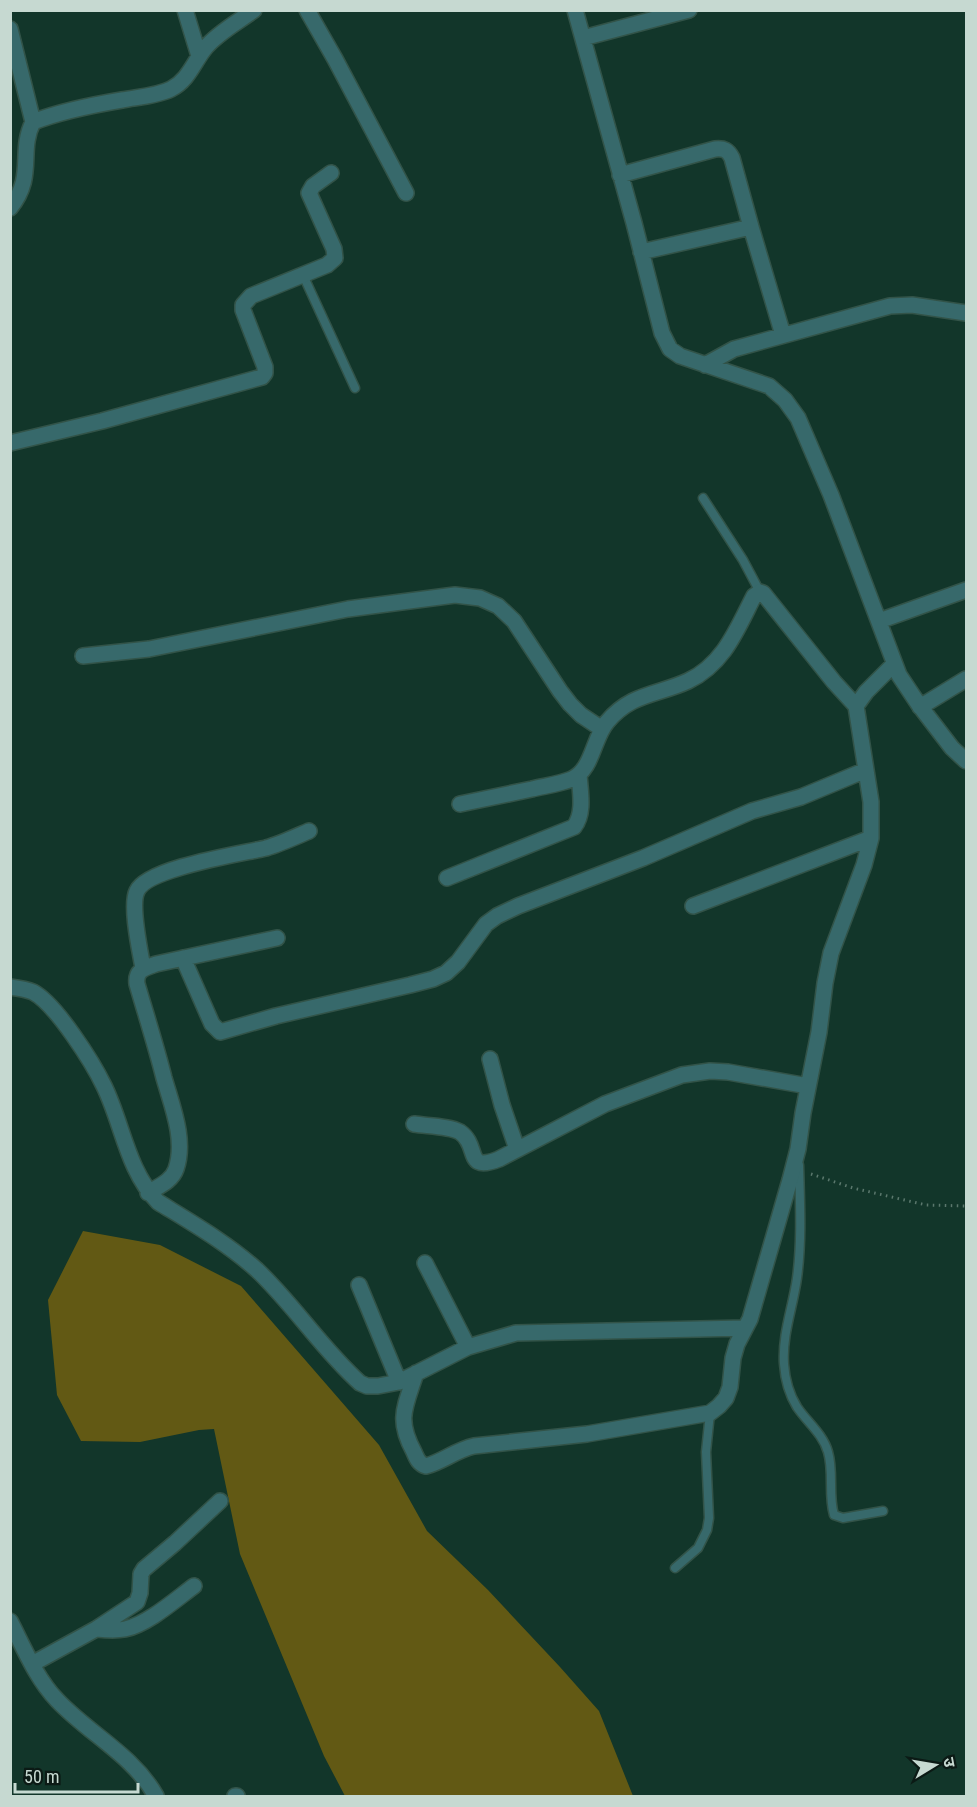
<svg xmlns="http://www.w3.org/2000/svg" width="977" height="1807" font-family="'Roboto Condensed','Noto Sans Devanagari',sans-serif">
	<rect width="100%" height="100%" fill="#12362a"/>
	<!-- green -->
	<path fill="#625914" d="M83 1231 160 1245 241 1286 379 1445 427 1531 488 1590 560 1667 599 1711 633 1796H345L324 1756 240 1554 214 1429 199 1430 140 1442 81 1441 57 1395 48 1300Z"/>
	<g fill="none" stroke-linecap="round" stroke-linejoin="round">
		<defs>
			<path id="service" d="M303 275 355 388
				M703 498 743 560 760 592
				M799 1165C800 1202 802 1241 797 1278 793 1307 782 1334 784 1364 785 1379 789 1394 797 1407 807 1422 823 1434 828 1452 834 1472 828 1495 834 1515L843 1518 883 1511
				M675 1568 698 1548 707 1530 709 1518 706 1452 710 1413"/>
			<path id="minor" d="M185 10 199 56
				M307 10 335 59 406 193
				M575 10 634 223 662 333 670 349 680 356 769 386 785 400 798 418 831 495 899 675 919 705 952 748 966 761
				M10 29 33 122
				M583 38 689 10
				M620 175 715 149C724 148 728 150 732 158L751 227 783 335
				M10 208C36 176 18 152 33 122 61 111 92 105 122 100 138 97 157 96 171 89 189 80 194 61 206 47 219 32 238 22 254 10
				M641 252 751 227
				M705 365 734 349 890 306 912 305 966 313
				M10 443 102 421 262 377 265 373V367L243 310V305L251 296 327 265 335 258 334 249 309 193 313 186 331 173
				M879 621 966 590
				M83 656 149 649 348 609 455 595 480 598 498 606 514 621 560 691 570 704 581 715 602 729
				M920 707 966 679
				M460 804C484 799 508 794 532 789 544 786 560 784 572 779 593 769 593 738 607 722 631 693 658 695 688 681 724 664 737 629 754 596L760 592 763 593 834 682 856 706
				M447 878 574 827C585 813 580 791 579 774
				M693 906 871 838
				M183 958 212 1024 220 1032 276 1016 410 985 433 979 446 973 458 962 486 924 497 916 518 906 643 858 752 811 801 797 866 770
				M143 968C140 951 130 905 137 891 147 868 240 854 266 848 280 844 295 837 309 831
				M10 987C18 988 26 989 33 992 56 1004 93 1063 104 1086 123 1125 127 1170 158 1202 192 1223 227 1243 257 1270 294 1305 322 1349 360 1383L367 1386H378L399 1382 468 1347 516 1333 745 1328
				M490 1059 502 1105 517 1149
				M414 1124C426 1126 450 1126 460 1132 480 1146 464 1173 499 1159L605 1104 682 1075 710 1071 728 1072 808 1086
				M148 1193C159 1186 172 1181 176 1169 186 1140 172 1106 164 1078 156 1046 146 1015 137 984 135 970 145 968 156 964L277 938
				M425 1263 468 1347
				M359 1285 399 1382
				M416 1373C405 1407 396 1419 414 1452 417 1459 419 1464 426 1466 442 1462 456 1450 474 1446L587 1434 710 1413 719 1406 726 1398 730 1387 733 1358 737 1344 750 1319 790 1180 798 1149 803 1113 819 1032 825 983 831 953 864 865 871 838V802L856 706 866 692 894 664
				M10 1621C24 1648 36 1678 57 1700 89 1734 133 1755 156 1796
				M96 1629C106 1630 115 1631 125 1629 148 1624 175 1600 194 1586
				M32 1664 96 1629 137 1602 140 1593 141 1574 144 1569 175 1543 220 1501
				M235 1796H237"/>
		</defs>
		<!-- service casing -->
		<use href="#service" stroke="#325348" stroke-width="11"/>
		<!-- minor casing -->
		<use href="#minor" stroke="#325348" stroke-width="18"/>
		<!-- path -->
		<path stroke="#5b786d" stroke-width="3" stroke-dasharray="1.5 4.5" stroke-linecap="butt" d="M811 1174 853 1188 926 1205 966 1206"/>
		<!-- service -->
		<use href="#service" stroke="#37696b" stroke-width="8"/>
		<!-- minor -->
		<use href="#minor" stroke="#37696b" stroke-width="15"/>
	</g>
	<!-- border -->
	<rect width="977" height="1807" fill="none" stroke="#c6d9d1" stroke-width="24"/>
	<!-- north arrow -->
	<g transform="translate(935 1765) rotate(79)" stroke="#0b1a15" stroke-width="4.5" paint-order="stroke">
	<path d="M0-4.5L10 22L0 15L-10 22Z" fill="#c6d9d1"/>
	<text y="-9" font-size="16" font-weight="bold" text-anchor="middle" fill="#c6d9d1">उ</text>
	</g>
	<!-- scale -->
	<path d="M15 1783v9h123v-9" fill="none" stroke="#c6d9d1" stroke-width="3"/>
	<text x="24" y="1783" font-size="18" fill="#c6d9d1" stroke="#0b1a15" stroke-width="4.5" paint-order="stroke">50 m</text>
</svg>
